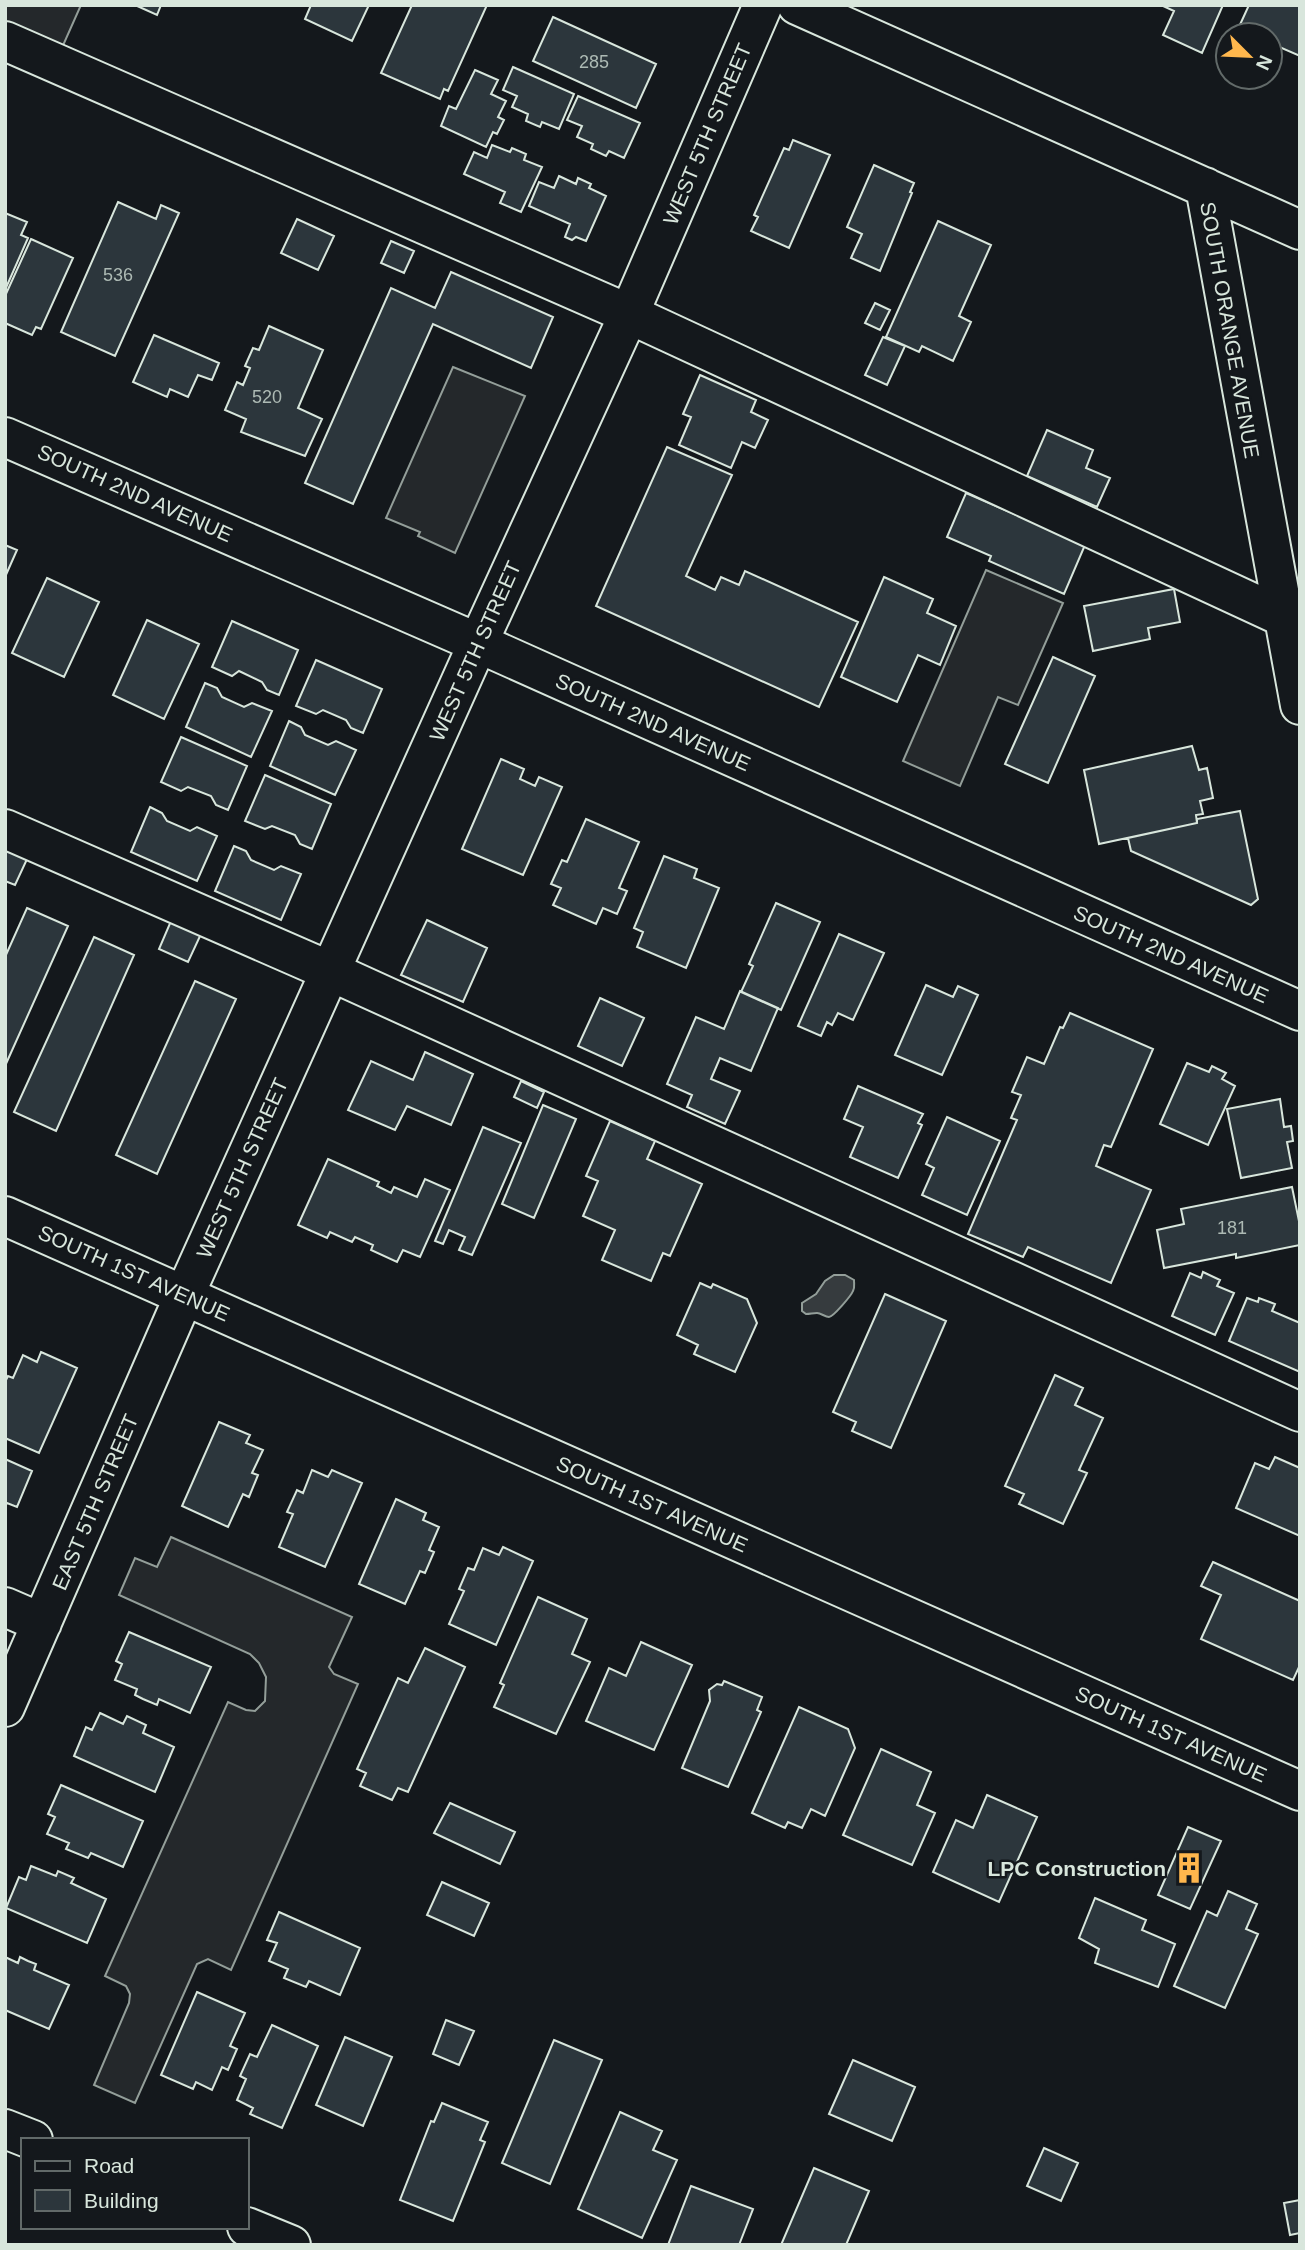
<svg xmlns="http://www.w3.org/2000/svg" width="1305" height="2250" font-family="Arial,sans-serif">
	<rect width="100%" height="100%" fill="#14181c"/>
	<!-- parking -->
	<path fill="#24282b" stroke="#939e99" stroke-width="2" d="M5 5H81L61 50 5 26Z
		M453 367 525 396 455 553 418 536 420 532 386 518Z
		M986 570 1063 603 1018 705 998 697 960 786 903 761Z
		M171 1537 352 1617 329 1667 334 1674 358 1684 231 1970 208 1959 197 1964 135 2103 94 2085 129 2003 130 1994 126 1986 105 1976 228 1702 246 1710 255 1711 265 1701 266 1677 259 1663 250 1654 119 1595 135 1558 157 1567Z"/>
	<!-- water -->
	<path fill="#363b3e" stroke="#939e99" stroke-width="2" d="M834 1275H845L854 1280C854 1285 855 1287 853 1291 851 1296 833 1317 829 1317 825 1317 821 1313 817 1313 813 1313 810 1314 806 1314L802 1311V1303L816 1294 825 1281Z"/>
	<!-- building -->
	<path fill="#2c363c" stroke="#d8e6dc" stroke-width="2" d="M135 5H161L157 15Z
		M311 5H369L352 41 305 19Z
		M412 5H487L448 91 444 89 440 99 381 73Z
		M1161 5H1223L1202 53 1163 35 1174 11Z
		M1249 5H1300V56L1270 43V35H1253L1238 29Z
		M553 17 656 64 636 108 533 61Z
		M513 67 574 94 559 129 542 122 540 127 526 121 528 114 512 107 517 96 503 90Z
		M475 70 498 80 491 94 506 101 498 117 504 120 497 134 493 132 486 147 441 126 449 106 456 109Z
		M578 96 640 123 624 158 609 151 606 156 591 149 593 144 577 137 582 126 567 120Z
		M793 140 830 155 789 248 751 231 758 217 754 215 784 148 789 150Z
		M492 145 510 152 512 148 526 154 524 160 542 167 521 212 500 203 505 192 464 174 474 152 487 158Z
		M874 165 914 183 910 192 912 193 880 271 851 258 862 234 847 227Z
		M559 176 576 184 578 178 591 184 589 188 606 196 586 241 576 237 572 240 565 237 570 224 529 206 539 182 554 188Z
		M118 202 156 219 161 205 179 213 115 356 61 332Z
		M5 213 27 222 21 235 28 238 5 290Z
		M297 219 334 236 318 270 281 253Z
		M938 221 991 245 959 316 971 322 953 361 922 346 919 352 886 337Z
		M31 239 73 258 41 329 36 327 32 335 5 323V296Z
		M391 241 414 251 404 273 381 263Z
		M451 272 553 317 531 368 433 324 353 504 305 483 391 288 435 308Z
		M875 303 890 310 880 330 865 323Z
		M269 326 323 350 298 408 322 419 305 456 241 432 246 419 225 410 237 382 243 385 250 368 245 366 253 348 259 350Z
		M154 335 219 363 212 380 198 375 188 397 170 389 167 397 133 382Z
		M883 337 905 346 887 385 865 375Z
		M700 375 756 400 751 412 768 420 755 448 742 442 731 468 679 445 691 417 683 414Z
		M1047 430 1093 450 1086 468 1110 478 1097 507 1027 476Z
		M667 447 732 475 686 576 715 590 721 577 739 585 745 571 858 622 819 707 596 606Z
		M966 493 1085 545 1064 594 989 561 991 556 947 537Z
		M5 545 17 550 5 577Z
		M884 577 933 599 927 613 956 626 940 665 918 655 897 702 841 677Z
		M47 578 99 602 64 677 12 653Z
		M1174 589 1180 622 1148 628 1150 639 1093 651 1084 606Z
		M147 620 199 644 164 719 113 695Z
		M232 621 298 650 279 695 267 690 262 682 239 671 232 676 212 667Z
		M1053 657 1095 676 1048 783 1005 764Z
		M316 660 382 689 363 733 351 728 346 720 323 710 316 714 296 706Z
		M205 683 217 688 222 697 244 707 252 703 272 711 251 757 186 727Z
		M289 721 301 727 305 735 328 745 336 741 356 750 335 795 270 766Z
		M181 737 247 766 228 810 216 805 211 796 188 787 181 791 161 782Z
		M1192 746 1199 770 1207 768 1213 798 1200 801 1203 814 1196 815 1197 823 1099 844 1084 770Z
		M501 759 524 769 520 779 535 786 539 777 562 787 523 875 462 849Z
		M265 775 331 804 312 849 300 844 295 835 272 826 265 829 245 821Z
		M150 807 162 813 167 821 190 831 197 827 217 836 197 881 131 852Z
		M1240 811 1258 899 1251 905 1131 851 1128 838 1197 823V819Z
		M586 819 639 842 619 888 627 891 617 914 603 908 596 924 553 905 561 888 551 884 562 860 567 862Z
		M234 846 246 851 251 860 274 870 281 866 301 874 281 920 215 891Z
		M5 847 28 857 15 885 5 881Z
		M664 856 697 869 694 878 719 888 686 968 637 947 643 932 634 928Z
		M776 903 820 922 781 1010 741 992 753 966 749 964Z
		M27 908 68 926 5 1066V957Z
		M427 920 487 948 463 1002 401 975Z
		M171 921 201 934 188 962 159 949Z
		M839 934 884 953 853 1020 838 1013 832 1025 827 1022 821 1036 798 1026Z
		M94 937 134 955 56 1131 14 1112Z
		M195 981 236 999 157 1174 116 1155Z
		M926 985 953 997 958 986 978 995 942 1075 895 1055Z
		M740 991 778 1008 751 1071 720 1058 711 1079 740 1091 725 1124 687 1107 692 1095 667 1084 696 1017 724 1029Z
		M600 998 644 1018 622 1066 578 1046Z
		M1070 1013 1153 1049 1111 1147 1104 1145 1096 1166 1151 1190 1111 1283 1028 1247 1023 1257 968 1234 1017 1120 1011 1118 1021 1095 1012 1092 1027 1057 1044 1064 1060 1027 1063 1028Z
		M425 1052 473 1074 451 1125 407 1106 395 1130 348 1110 371 1061 413 1080Z
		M1187 1063 1209 1072 1212 1066 1226 1073 1222 1079 1235 1086 1208 1145 1160 1124Z
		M521 1081 544 1092 537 1108 514 1097Z
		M858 1086 923 1114 918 1123 922 1125 898 1178 850 1157 863 1127 844 1119Z
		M1280 1099 1284 1127 1291 1126 1293 1141 1287 1142 1292 1168 1241 1178 1227 1109Z
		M543 1105 576 1119 534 1218 502 1204Z
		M947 1117 1000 1141 967 1215 922 1195 934 1168 926 1164Z
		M610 1121 655 1141 647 1159 702 1184 670 1256 663 1253 651 1281 602 1260 615 1230 583 1216 598 1181 586 1176Z
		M483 1127 521 1143 472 1255 459 1250 465 1237 449 1230 443 1244 435 1241Z
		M328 1159 379 1182 377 1186 391 1193 394 1187 417 1197 425 1179 450 1190 420 1257 403 1250 397 1262 371 1250 373 1245 355 1237 352 1242 330 1232 327 1238 298 1225Z
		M1292 1187 1300 1226V1245L1236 1258V1254L1164 1268 1157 1230 1184 1224 1181 1209Z
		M1203 1272 1220 1280 1217 1286 1234 1293 1215 1335 1172 1316 1190 1273 1201 1278Z
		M700 1283 711 1288 713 1284 747 1299 757 1323 735 1372 694 1354 698 1345 677 1335Z
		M885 1294 946 1321 891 1448 852 1431 856 1422 833 1412Z
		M1247 1298 1258 1302 1259 1298 1275 1304 1272 1311 1300 1323V1372L1229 1341Z
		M41 1352 77 1368 39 1453 5 1438V1382L8 1376 13 1378 23 1355 37 1362Z
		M1055 1375 1083 1388 1075 1405 1103 1418 1079 1470 1087 1473 1063 1524 1019 1504 1024 1494 1005 1486Z
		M219 1422 250 1435 246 1443 263 1450 252 1473 258 1475 249 1497 243 1494 228 1527 182 1506Z
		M1275 1457 1300 1468V1536L1236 1508 1255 1463 1269 1469Z
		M5 1459 32 1471 17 1507 7 1503 5 1506Z
		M312 1470 328 1477 332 1470 362 1483 325 1567 279 1547 293 1514 287 1512 297 1490 303 1493Z
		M396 1499 426 1513 423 1520 439 1527 429 1550 434 1552 425 1573 420 1571 405 1604 359 1584Z
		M503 1547 533 1561 496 1645 449 1624 464 1591 459 1589 468 1568 474 1570 483 1548 499 1555Z
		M1213 1562 1300 1601V1665L1293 1680 1201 1639 1221 1595 1201 1586Z
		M538 1597 587 1619 572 1654 590 1662 556 1734 494 1707 504 1685 500 1683Z
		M129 1632 211 1667 190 1713 159 1699 157 1705 143 1699 135 1695 137 1689 115 1680 122 1664 116 1661Z
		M641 1642 692 1665 654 1750 586 1721 609 1668 626 1676Z
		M425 1648 465 1667 408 1792 398 1788 392 1800 360 1786 366 1773 357 1769 398 1678 408 1683Z
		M724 1681 762 1697 757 1710 761 1712 728 1787 682 1768 710 1701 709 1690 717 1684 722 1685Z
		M799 1707 848 1729 855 1748 825 1816 811 1809 802 1828 788 1822 785 1828 752 1813Z
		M100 1713 123 1724 127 1716 146 1725 143 1733 174 1747 155 1792 74 1756 86 1727 92 1730Z
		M881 1749 931 1772 917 1805 935 1813 912 1865 843 1835Z
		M61 1785 143 1821 123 1867 91 1853 88 1858 66 1849 69 1843 47 1834 55 1817 48 1814Z
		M987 1795 1037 1817 999 1902 933 1872 956 1820 973 1828Z
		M450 1803 515 1832 500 1864 434 1833Z
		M1188 1827 1221 1841 1190 1909 1158 1895Z
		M31 1866 56 1876 58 1871 74 1878 71 1883 106 1899 87 1943 6 1908 19 1877 26 1880Z
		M442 1882 489 1903 474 1936 427 1915Z
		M1228 1891 1257 1904 1246 1929 1258 1934 1225 2008 1174 1986 1207 1911 1217 1916Z
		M1095 1898 1146 1920 1142 1930 1175 1944 1158 1987 1095 1963 1099 1949 1079 1938Z
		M279 1912 360 1948 340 1995 309 1981 306 1987 284 1978 288 1969 269 1961 277 1943 267 1940Z
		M5 1957 18 1963 20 1957 28 1961 36 1964 34 1970 69 1985 49 2029 5 2010Z
		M197 1992 245 2013 230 2046 237 2049 228 2070 222 2067 212 2090 196 2082 193 2089 161 2075Z
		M446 2020 474 2031 459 2065 433 2054Z
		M272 2025 318 2046 282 2128 250 2114 253 2108 237 2100 246 2079 240 2076 250 2054 257 2057Z
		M345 2037 392 2057 363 2126 316 2105Z
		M554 2040 602 2060 550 2184 502 2163Z
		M853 2060 915 2087 892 2141 829 2114Z
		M442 2103 488 2122 480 2140 485 2142 453 2221 400 2200 431 2121 434 2122Z
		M620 2112 662 2131 653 2150 677 2160 642 2238 578 2209Z
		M1044 2148 1078 2163 1061 2201 1027 2186Z
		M814 2168 869 2191 846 2245H781Z
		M691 2186 753 2209 739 2245H668Z
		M1300 2200V2233L1290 2235 1284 2203Z"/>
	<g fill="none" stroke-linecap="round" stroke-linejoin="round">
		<defs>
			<path id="minor" d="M797 5 1300 230
				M5 41 629 314 1283 617
				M1205 187 1300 705
				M5 437 478 643 1300 1011
				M5 829 332 972 1300 1412
				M5 1216 1300 1791
				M5 1607 42 1623
				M5 1707 184 1296 478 643 629 314 763 5
				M5 2129 33 2140
				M247 2227 291 2245"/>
		</defs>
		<!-- minor casing -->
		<use href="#minor" stroke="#d8e6dc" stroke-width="42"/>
		<!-- minor -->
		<use href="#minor" stroke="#14181c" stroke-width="38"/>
	</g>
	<!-- icons -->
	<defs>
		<symbol id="building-bare" viewBox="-9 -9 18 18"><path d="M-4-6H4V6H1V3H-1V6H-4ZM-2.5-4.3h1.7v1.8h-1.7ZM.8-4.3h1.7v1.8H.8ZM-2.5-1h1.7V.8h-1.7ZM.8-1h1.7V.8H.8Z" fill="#ffb74d" stroke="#14181c" stroke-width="2.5" paint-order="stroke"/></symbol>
	</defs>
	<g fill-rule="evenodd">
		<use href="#building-bare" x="1167" y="1846" width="44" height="44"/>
	</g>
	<g text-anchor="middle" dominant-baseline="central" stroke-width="5" stroke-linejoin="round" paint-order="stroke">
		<!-- number labels -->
		<g font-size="18" fill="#adbab4">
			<text x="594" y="62">285</text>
			<text x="118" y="275">536</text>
			<text x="267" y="397">520</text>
			<text x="1232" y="1228">181</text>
		</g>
		<!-- street labels -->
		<g font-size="21" fill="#d8e6dc" stroke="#14181c">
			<text transform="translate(707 134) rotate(-67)">WEST 5TH STREET</text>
			<text transform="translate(1230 330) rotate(80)">SOUTH ORANGE AVENUE</text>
			<text transform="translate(135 493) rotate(24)">SOUTH 2ND AVENUE</text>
			<text transform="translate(475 651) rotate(-66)">WEST 5TH STREET</text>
			<text transform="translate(653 722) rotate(24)">SOUTH 2ND AVENUE</text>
			<text transform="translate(1171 954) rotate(24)">SOUTH 2ND AVENUE</text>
			<text transform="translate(242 1168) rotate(-66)">WEST 5TH STREET</text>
			<text transform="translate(134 1273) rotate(24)">SOUTH 1ST AVENUE</text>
			<text transform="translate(95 1502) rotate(-67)">EAST 5TH STREET</text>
			<text transform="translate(652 1504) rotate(24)">SOUTH 1ST AVENUE</text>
			<text transform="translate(1171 1734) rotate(24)">SOUTH 1ST AVENUE</text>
		</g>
		<!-- poi labels -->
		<g font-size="21" font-weight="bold" fill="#d8e6dc" stroke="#14181c" text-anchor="end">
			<text x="1166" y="1868">LPC Construction</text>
		</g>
	</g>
	<!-- border -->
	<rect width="1305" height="2250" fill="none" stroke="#d8e6dc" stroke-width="14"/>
	<!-- legend -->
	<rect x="21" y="2138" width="228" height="91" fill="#14181c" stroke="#626a69" stroke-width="2"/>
	<rect x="35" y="2161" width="35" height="10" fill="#14181c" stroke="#626a69" stroke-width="2"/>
	<text x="84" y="2173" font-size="21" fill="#d8e6dc">Road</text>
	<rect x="35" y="2190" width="35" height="21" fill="#2c363c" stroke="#626a69" stroke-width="2"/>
	<text x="84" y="2208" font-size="21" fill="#d8e6dc">Building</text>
	<!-- north arrow -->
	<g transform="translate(1249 56) rotate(114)"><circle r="33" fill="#14181c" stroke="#626a69" stroke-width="2"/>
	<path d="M0-5L12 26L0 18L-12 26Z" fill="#ffb74d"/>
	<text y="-10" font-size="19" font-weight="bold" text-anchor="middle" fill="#d8e6dc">N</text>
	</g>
</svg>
